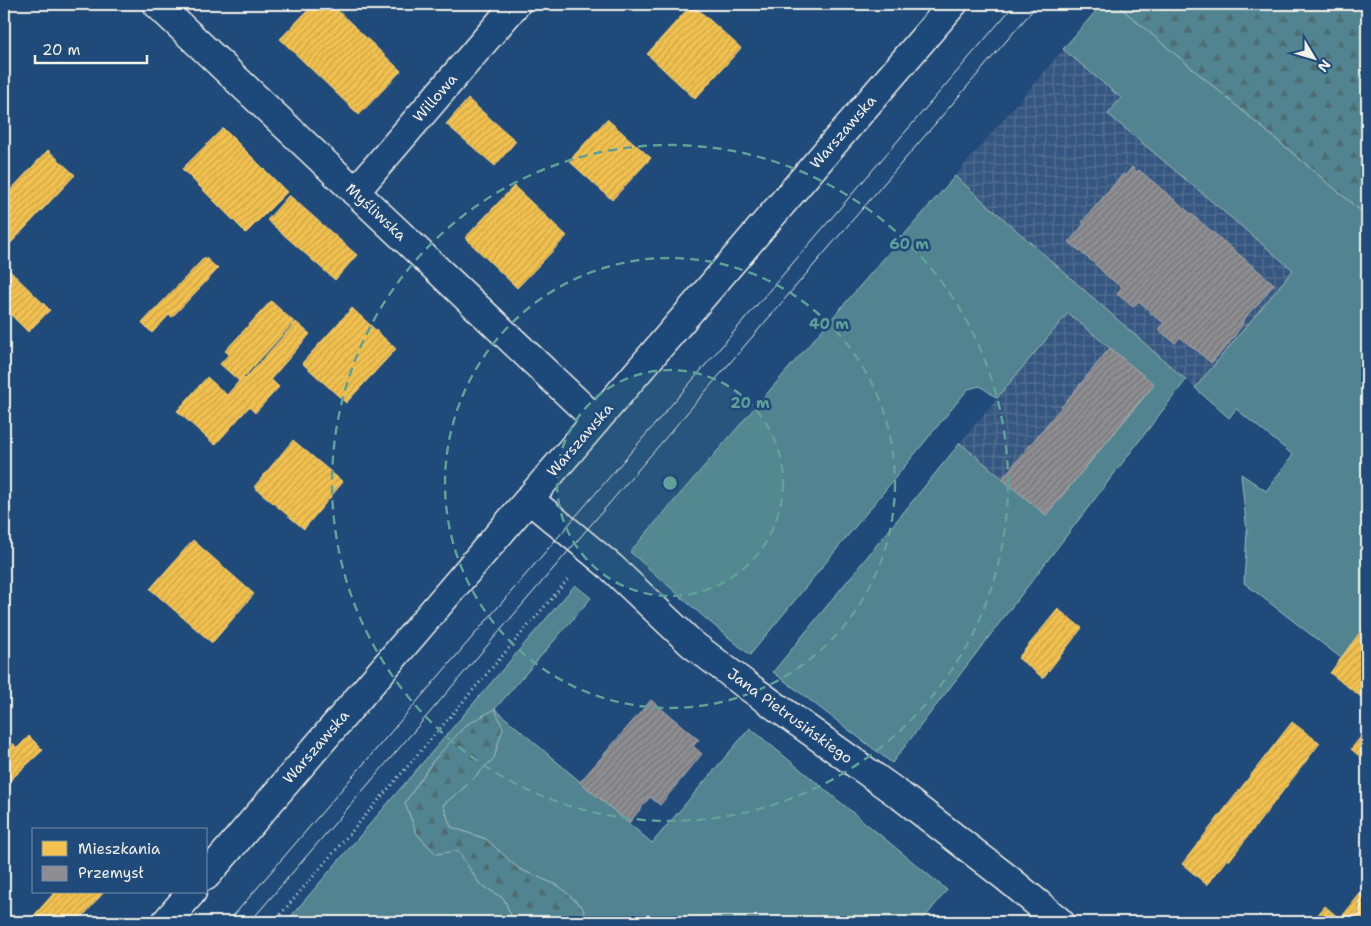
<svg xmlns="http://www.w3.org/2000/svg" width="1371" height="926" font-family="'Shantell Sans',sans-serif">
	<defs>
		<pattern id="industrial-grid" width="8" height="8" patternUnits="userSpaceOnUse" patternTransform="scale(1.25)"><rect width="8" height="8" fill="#365680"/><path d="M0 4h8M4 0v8" fill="none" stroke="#546f92"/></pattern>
		<pattern id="forest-firs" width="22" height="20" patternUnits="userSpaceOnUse" patternTransform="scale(1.25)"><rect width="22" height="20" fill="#518490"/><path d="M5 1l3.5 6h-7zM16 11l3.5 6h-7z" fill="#4e6c72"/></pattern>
		<pattern id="homes-hatch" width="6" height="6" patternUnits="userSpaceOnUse" patternTransform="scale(1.25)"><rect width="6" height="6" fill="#f2c14e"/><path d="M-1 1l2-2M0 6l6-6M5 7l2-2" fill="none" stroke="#c8a34c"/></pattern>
		<pattern id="industry-hatch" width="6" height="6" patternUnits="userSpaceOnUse" patternTransform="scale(1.25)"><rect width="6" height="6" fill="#8d8d92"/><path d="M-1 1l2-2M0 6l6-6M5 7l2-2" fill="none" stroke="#757577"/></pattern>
	</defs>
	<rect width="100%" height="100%" fill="#1f4a7a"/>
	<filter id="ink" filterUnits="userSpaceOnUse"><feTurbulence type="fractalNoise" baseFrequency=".02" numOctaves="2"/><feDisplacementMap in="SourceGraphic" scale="10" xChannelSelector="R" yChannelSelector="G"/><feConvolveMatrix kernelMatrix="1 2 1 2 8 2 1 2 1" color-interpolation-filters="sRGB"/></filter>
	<g filter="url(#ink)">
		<!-- industrial -->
		<path fill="url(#industrial-grid)" d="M1102 4H1116L1367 216 1229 418 1186 380 1069 533 960 443 1085 291 955 176Z"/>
		<!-- green -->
		<path fill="#518490" stroke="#a2babc" d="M1102 4H1116L1367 216V623L1341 658 1244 583 1247 532 1241 474 1266 491 1293 455 1236 409 1229 418 1195 388 1293 270 1108 114 1121 98 1063 49Z
			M955 176 1186 380 892 763 773 672 960 443 1046 515 1154 385 1068 313 997 398 980 386 968 389 750 655 705 618 630 552Z
			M575 585 591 598 495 709 652 843 750 728 947 890 921 922H588L582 907 559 886 519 869 486 839 451 827 443 805 467 785 495 709 466 725 433 761 405 803 417 834 436 854 458 850 479 883 504 899 512 918 519 922H286Z"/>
		<!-- forest -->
		<path fill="url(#forest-firs)" stroke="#a2babc" d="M1116 4H1367V216Z
			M495 709 503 728 494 758 467 785 443 805 451 827 486 839 519 869 559 886 582 907 588 922H519L512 918 504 899 479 883 458 851 436 854 417 834 405 803 433 761 466 725Z"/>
		<!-- homes -->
		<path fill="url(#homes-hatch)" stroke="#f3cf7c" d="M314 4H331L401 71 359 115 280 39Z
			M692 4 741 48 695 99 647 54Z
			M765 4H781L774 12Z
			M468 99 516 141 495 166 446 124Z
			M607 119 651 158 612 200 569 161Z
			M223 128 287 192 246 233 182 169Z
			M48 150 75 175 10 244 4 239V197Z
			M514 186 567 236 517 288 465 238Z
			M289 195 357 255 335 280 267 220Z
			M205 257 218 269 172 317 169 315 152 333 142 323Z
			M4 265 50 310 28 332 4 308Z
			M271 301 294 322 243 378 245 379 296 322 310 334 271 379 279 387 255 413 249 407 215 445 177 411 207 377 227 395 239 381 220 364 229 354 225 351Z
			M352 308 396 349 346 403 302 363Z
			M293 440 343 482 304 529 254 487Z
			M193 540 254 594 212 643 150 589Z
			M1058 609 1082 628 1043 678 1018 658Z
			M1367 623V689L1361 697 1330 673Z
			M1292 722 1320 743 1229 861 1227 859 1207 885 1182 864Z
			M1367 729V763L1351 749Z
			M29 736 43 750 4 786V752L13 743 17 748Z
			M1367 885V922H1312L1325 906 1340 919Z
			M55 892H104L78 922H28Z"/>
		<!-- industry -->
		<path fill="url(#industry-hatch)" stroke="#acabac" d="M1132 167 1137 172 1139 170 1274 284 1255 308 1254 307 1242 322 1243 324 1227 346 1211 363 1194 348 1193 349 1192 347 1180 337 1175 343 1158 329 1164 323 1149 312 1150 311 1139 301 1133 307 1117 294 1122 287 1107 276 1094 263 1069 242 1084 224 1082 222 1123 174 1125 176Z
			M1110 348 1154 384 1046 515 1002 479Z
			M651 700 699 740 693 746 702 754 660 805 650 797 629 823 580 782Z"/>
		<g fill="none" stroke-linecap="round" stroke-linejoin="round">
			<defs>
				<path id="minor" d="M355 192 516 4
					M529 499 611 567 692 644 746 685 901 796 1007 878 1060 922"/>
				<path id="tertiary" d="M157 4 596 420"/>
				<path id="secondary" d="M206 876 953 4
					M166 922 192 892"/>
			</defs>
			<!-- minor casing -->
			<use href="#minor" stroke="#f4f1e8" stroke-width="31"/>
			<!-- tertiary casing -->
			<use href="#tertiary" stroke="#f4f1e8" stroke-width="31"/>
			<!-- secondary casing -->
			<use href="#secondary" stroke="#f4f1e8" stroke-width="31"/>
			<!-- path -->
			<path stroke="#f4f1e8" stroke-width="3" stroke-dasharray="1 4" stroke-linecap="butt" d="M274 922 570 577"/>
			<!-- minor -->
			<use href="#minor" stroke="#1f4a7a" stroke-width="28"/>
			<!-- tertiary -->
			<use href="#tertiary" stroke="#1f4a7a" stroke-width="28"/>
			<!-- secondary -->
			<use href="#secondary" stroke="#1f4a7a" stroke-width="28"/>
			<!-- tram -->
			<path stroke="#f4f1e8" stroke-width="1" d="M228 922 1015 4
				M250 922 1038 4"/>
		</g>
	</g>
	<!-- distance rings -->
	<circle cx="670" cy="483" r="113" fill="#5fa199" fill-opacity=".12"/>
	<g fill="none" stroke="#5fa199" stroke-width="2.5" stroke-dasharray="9 6">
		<circle cx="670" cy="483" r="113"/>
		<circle cx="670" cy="483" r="225"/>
		<circle cx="670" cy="483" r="338"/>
	</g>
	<g text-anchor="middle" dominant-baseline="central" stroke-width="5" stroke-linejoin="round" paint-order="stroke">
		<!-- street labels -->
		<g font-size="15" fill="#f4f1e8" stroke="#1f4a7a">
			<text transform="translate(435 98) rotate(-49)">Willowa</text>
			<text transform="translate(843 132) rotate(-49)">Warszawska</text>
			<text transform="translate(376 212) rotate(43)">Myśliwska</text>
			<text transform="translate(580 440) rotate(-49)">Warszawska</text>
			<text transform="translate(790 716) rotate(36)">Jana Pietrusińskiego</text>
			<text transform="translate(316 747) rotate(-49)">Warszawska</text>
		</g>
	</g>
	<circle cx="670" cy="483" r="8" fill="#5fa199" stroke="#1f4a7a" stroke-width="2.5"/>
	<g font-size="15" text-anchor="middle" font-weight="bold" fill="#5fa199" stroke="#1f4a7a" stroke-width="5" stroke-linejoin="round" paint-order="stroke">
		<text x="909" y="249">60 m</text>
		<text x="829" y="329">40 m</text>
		<text x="750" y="408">20 m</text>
	</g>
	<!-- margin -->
	<rect width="1371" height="926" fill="none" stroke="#1f4a7a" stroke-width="20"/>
	<rect x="10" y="10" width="1351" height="906" fill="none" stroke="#f4f1e8" stroke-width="2" filter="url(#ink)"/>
	<!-- legend -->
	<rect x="32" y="828" width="175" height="65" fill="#1f4a7a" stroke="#748da6"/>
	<rect x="42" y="841" width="25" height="15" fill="#f2c14e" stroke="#748da6"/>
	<text x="78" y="854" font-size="15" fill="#f4f1e8">Mieszkania</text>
	<rect x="42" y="866" width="25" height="15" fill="#8d8d92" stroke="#748da6"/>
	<text x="78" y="878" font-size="15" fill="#f4f1e8">Przemysł</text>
	<!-- north arrow -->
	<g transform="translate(1314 58) rotate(128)" stroke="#1f4a7a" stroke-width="4" paint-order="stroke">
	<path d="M0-4L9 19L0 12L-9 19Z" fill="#f4f1e8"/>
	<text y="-8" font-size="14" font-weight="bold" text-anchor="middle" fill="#f4f1e8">N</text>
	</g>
	<!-- scale -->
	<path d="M35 55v8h112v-8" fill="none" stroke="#f4f1e8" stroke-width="2.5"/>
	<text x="42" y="55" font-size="15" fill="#f4f1e8" stroke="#1f4a7a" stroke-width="4" paint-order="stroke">20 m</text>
</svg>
